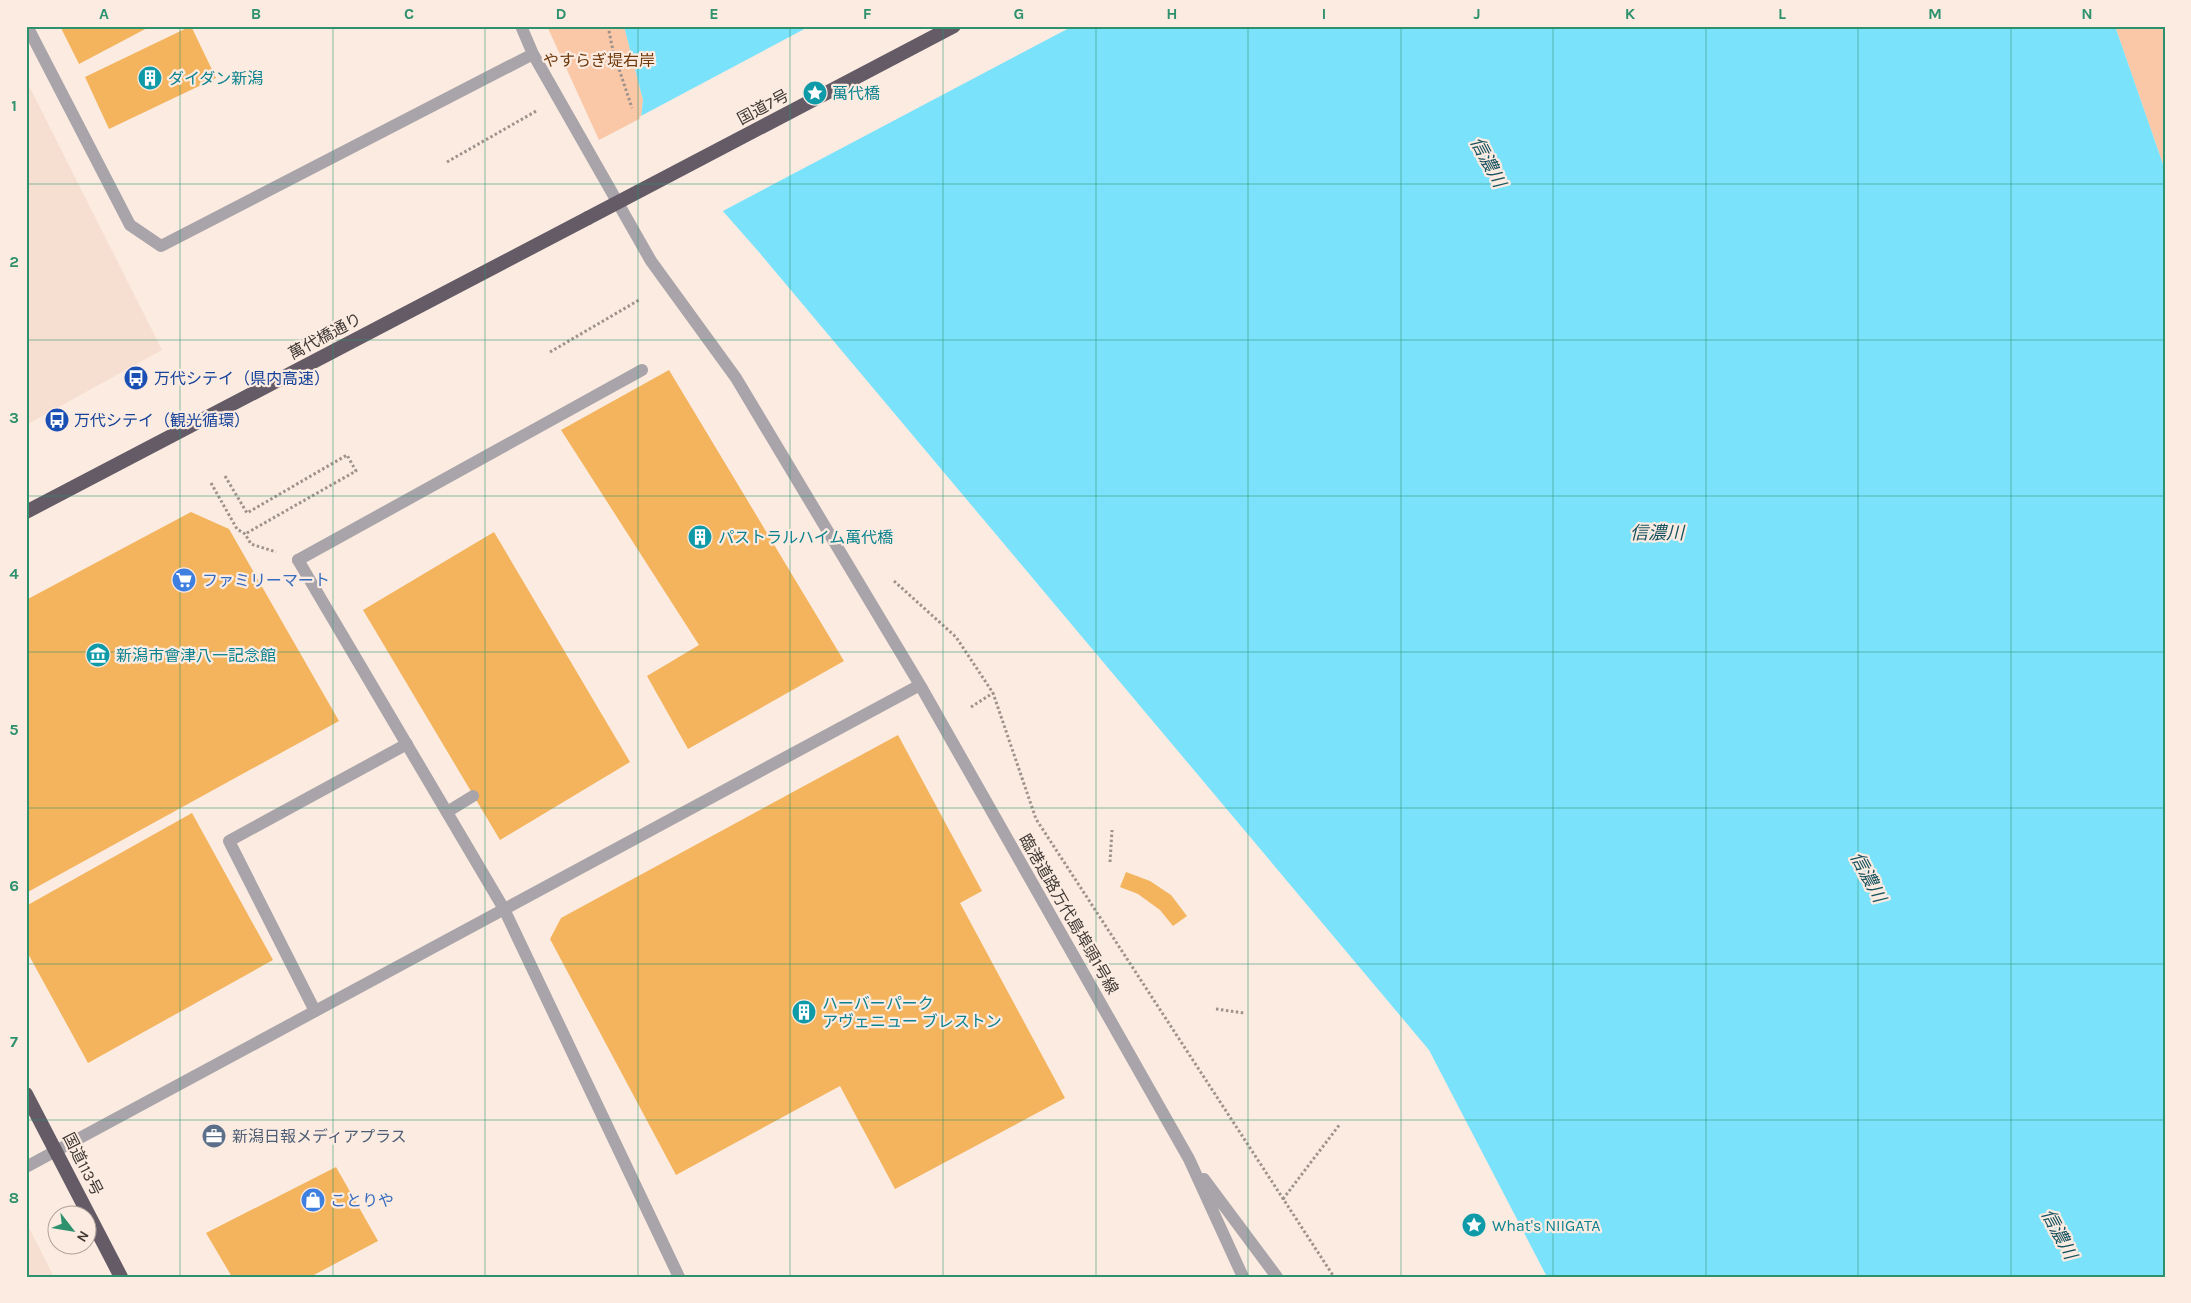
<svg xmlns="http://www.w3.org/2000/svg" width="2191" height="1303" font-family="Karla,'Noto Sans JP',sans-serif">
	<rect width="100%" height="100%" fill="#fbebe1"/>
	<!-- built -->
	<path fill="#f6dfd0" d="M26 80 162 350 26 425Z
		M26 1222 54 1277H26Z"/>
	<!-- green -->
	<path fill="#fac7a7" d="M547 26H624L643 100 641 118 599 140Z
		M2115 26H2165V170Z"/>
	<!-- water -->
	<path fill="#7be2fb" d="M624 26H2115L2165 170V1277H1547L1429 1050 758 251 641 118 643 100Z"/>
	<!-- pier -->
	<path fill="#fbebe1" d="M810 26H1073L721 212 639 117Z"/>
	<!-- building -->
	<path fill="#f4b45d" d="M60 26H151L79 64Z
		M191 26 216 78 109 129 85 77Z
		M669 370 844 661 688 749 647 676 699 645 561 430Z
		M191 512 229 529 339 721 26 893V600Z
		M494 532 630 762 500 840 363 610Z
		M898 735 982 891 960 903 1065 1098 895 1189 840 1086 676 1175 550 939 561 918Z
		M192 813 273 960 88 1063 26 950V906Z
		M1126 872 1150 881 1171 895 1187 916 1173 926 1160 910 1138 894 1120 887Z
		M336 1167 378 1241 310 1277H232L206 1233Z"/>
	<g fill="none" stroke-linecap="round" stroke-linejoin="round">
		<!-- path -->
		<path stroke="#9e938c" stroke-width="3" stroke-dasharray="2.5 2.5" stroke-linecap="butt" d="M608 26 613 51 632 108
			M447 162 538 110
			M550 352 639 300
			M225 476 247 513 347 455 356 471 245 534
			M211 483 237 529 245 534 251 544 276 552
			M894 581 956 637 993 693 1036 819 1334 1277
			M971 707 993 693
			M1110 862 1112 830
			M1216 1009 1244 1013
			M1283 1199 1340 1124"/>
		<!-- service -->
		<path stroke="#a8a4a9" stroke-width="12" d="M298 560 642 370
			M447 812 473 796
			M315 1011 229 841 407 744"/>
		<!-- minor -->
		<path stroke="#a8a4a9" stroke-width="12" d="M298 560 504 909 679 1277"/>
		<!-- tertiary -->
		<path stroke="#a8a4a9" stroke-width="12" d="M27 26 130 225 161 246 533 54
			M521 26 533 54 651 261 736 378 920 685 1189 1159 1243 1277
			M26 1167 920 685
			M1204 1179 1277 1277"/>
		<!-- trunk -->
		<path stroke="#645b66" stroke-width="14" d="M26 512 588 218
			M26 1094 121 1277"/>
		<!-- trunk-bridge -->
		<path stroke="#645b66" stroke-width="14" d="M588 218 954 26"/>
	</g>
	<!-- grid -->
	<path fill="none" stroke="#2d916d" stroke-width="1" stroke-opacity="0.55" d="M180 26V1277M333 26V1277M485 26V1277M638 26V1277M790 26V1277M943 26V1277M1096 26V1277M1248 26V1277M1401 26V1277M1553 26V1277M1706 26V1277M1858 26V1277M2011 26V1277M26 184H2165M26 340H2165M26 496H2165M26 652H2165M26 808H2165M26 964H2165M26 1120H2165"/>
	<!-- icons -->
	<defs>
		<symbol id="building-disc" viewBox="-11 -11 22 22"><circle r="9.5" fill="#0f9aa8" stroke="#fbebe1"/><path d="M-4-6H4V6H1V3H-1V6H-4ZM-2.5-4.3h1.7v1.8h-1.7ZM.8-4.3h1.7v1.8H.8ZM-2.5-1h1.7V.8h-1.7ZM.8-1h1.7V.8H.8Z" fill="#fff"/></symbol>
		<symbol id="sight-disc" viewBox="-11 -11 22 22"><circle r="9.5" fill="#0f9aa8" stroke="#fbebe1"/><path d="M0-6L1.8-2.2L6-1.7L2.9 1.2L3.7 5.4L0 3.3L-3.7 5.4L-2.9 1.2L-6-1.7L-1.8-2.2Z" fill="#fff"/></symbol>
		<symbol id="bus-disc" viewBox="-11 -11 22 22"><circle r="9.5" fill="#1a4fb4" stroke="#fbebe1"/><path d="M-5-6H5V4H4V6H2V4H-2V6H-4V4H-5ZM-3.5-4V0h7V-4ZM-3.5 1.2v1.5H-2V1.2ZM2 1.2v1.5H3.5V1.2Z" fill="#fff"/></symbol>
		<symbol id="supermarket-disc" viewBox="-11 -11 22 22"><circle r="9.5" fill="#3f7fe0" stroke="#fbebe1"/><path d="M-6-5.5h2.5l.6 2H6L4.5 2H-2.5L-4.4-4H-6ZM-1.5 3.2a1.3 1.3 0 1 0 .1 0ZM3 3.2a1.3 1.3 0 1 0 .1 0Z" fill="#fff"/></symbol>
		<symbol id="museum-disc" viewBox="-11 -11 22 22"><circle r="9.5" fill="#0f9aa8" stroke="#fbebe1"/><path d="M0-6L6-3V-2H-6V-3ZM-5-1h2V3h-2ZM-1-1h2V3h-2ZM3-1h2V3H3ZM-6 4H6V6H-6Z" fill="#fff"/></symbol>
		<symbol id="office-disc" viewBox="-11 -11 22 22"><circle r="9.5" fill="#5c6f8a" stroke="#fbebe1"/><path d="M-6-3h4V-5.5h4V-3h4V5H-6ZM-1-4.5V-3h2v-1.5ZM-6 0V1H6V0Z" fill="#fff"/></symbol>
		<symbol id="shop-disc" viewBox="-11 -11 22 22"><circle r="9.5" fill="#3f7fe0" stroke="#fbebe1"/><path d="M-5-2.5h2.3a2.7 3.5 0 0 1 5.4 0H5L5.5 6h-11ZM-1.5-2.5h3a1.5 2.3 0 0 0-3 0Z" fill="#fff"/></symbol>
	</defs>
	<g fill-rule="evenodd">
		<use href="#building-disc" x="136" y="64" width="28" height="28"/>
		<use href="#sight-disc" x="801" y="79" width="28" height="28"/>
		<use href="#bus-disc" x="122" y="364" width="28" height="28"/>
		<use href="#bus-disc" x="43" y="406" width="28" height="28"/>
		<use href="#building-disc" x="686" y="523" width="28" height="28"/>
		<use href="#supermarket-disc" x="170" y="566" width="28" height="28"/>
		<use href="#museum-disc" x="84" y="641" width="28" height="28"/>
		<use href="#building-disc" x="790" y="998" width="28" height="28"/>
		<use href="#office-disc" x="200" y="1122" width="28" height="28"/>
		<use href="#shop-disc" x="299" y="1186" width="28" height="28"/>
		<use href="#sight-disc" x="1460" y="1211" width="28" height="28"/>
	</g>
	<g text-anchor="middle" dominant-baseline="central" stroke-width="4.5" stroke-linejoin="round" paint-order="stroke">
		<!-- park labels -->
		<g font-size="16" fill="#70390b" stroke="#fbebe1">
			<text x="599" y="60">やすらぎ堤右岸</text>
		</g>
		<!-- culture labels -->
		<g font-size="16" fill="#0d838f" stroke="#fbebe1" text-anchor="start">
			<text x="168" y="78">ダイダン新潟</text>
			<text x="832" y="93">萬代橋</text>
			<text x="718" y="537">パストラルハイム萬代橋</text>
			<text x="116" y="655">新潟市會津八一記念館</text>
			<text x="822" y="1003">ハーバーパーク<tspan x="822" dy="18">アヴェニュー ブレストン</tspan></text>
			<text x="1492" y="1225">What's NIIGATA</text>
		</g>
		<!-- street labels -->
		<g font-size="16" fill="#3f3834" stroke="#fbebe1">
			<text transform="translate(763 107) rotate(-28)">国道7号</text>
			<text transform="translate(325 336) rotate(-28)">萬代橋通り</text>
			<text transform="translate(1069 914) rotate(60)">臨港道路万代島埠頭1号線</text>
			<text transform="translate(83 1164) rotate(63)">国道113号</text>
		</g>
		<!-- transit labels -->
		<g font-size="16" fill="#164399" stroke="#fbebe1" text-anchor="start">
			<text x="154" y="378">万代シテイ（県内高速）</text>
			<text x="74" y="420">万代シテイ（観光循環）</text>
		</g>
		<!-- shop labels -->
		<g font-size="16" fill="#366cbe" stroke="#fbebe1" text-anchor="start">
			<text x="202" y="580">ファミリーマート</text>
			<text x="330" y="1200">ことりや</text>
		</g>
		<!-- service labels -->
		<g font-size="16" fill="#4e5e75" stroke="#fbebe1" text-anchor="start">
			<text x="232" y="1136">新潟日報メディアプラス</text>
		</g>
		<!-- water labels -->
		<g font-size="18" font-style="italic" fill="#16525f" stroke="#fbebe1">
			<text transform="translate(1488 162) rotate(62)">信濃川</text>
			<text x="1657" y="533">信濃川</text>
			<text transform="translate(1868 877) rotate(62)">信濃川</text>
			<text transform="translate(2059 1234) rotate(62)">信濃川</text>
		</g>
	</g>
	<!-- border -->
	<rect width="2191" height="1303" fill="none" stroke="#fbebe1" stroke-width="55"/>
	<!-- north arrow -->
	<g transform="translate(72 1230) rotate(121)"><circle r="24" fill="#fbebe1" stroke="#b0a39c"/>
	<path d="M0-4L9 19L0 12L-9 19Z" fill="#2d916d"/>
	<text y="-8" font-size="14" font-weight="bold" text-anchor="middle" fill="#3f3834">N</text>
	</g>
	<rect x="28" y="28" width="2136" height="1248" fill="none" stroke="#2d916d" stroke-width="2"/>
	<g font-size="16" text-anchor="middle" font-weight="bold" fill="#2d916d">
		<text x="104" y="19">A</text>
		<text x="256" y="19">B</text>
		<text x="409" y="19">C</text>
		<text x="561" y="19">D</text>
		<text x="714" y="19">E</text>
		<text x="867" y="19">F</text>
		<text x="1019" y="19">G</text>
		<text x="1172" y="19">H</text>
		<text x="1324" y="19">I</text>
		<text x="1477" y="19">J</text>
		<text x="1630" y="19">K</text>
		<text x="1782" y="19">L</text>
		<text x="1935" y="19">M</text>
		<text x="2087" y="19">N</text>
		<text x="14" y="111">1</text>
		<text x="14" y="267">2</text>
		<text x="14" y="423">3</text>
		<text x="14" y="579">4</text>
		<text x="14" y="735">5</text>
		<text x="14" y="891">6</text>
		<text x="14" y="1047">7</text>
		<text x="14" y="1203">8</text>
	</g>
</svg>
